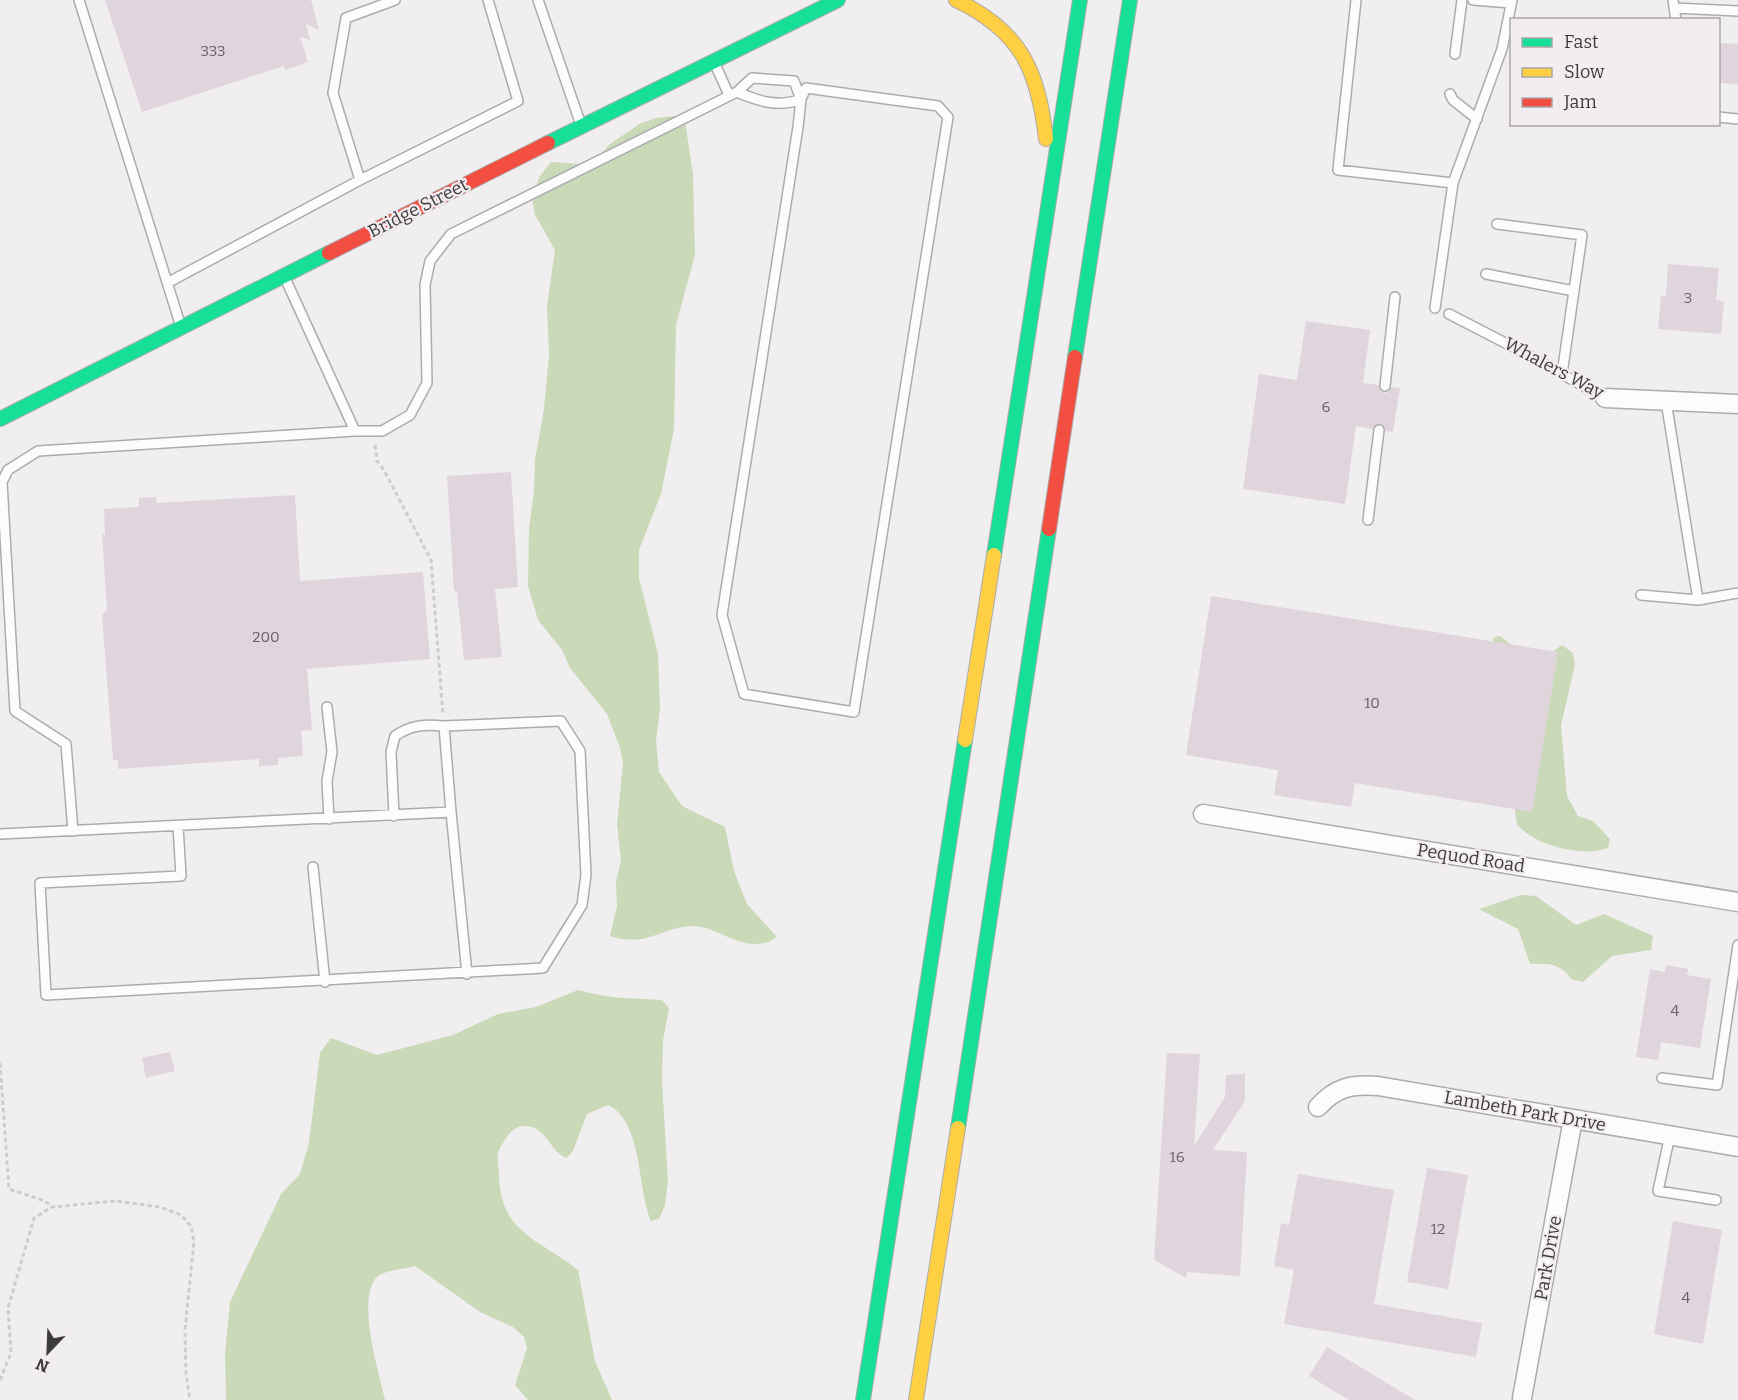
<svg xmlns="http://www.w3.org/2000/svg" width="1738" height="1400" font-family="Bitter,serif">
	<rect width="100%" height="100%" fill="#f1eef0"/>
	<!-- green -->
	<path fill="#cadab8" d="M675 116 685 121 693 174 695 255 676 325 674 429 661 494 639 550V578L658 654 660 708 656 741 659 772 682 806 725 827 734 871 747 904 777 937C746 958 719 925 692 926 659 928 647 948 610 936L617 906 616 882 621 860 617 824 623 763 620 748 607 714 570 668 562 650 538 620 528 586 529 528 534 491 535 460 544 409 549 355 547 306 555 250 535 215 532 198 540 176 551 162 582 164 594 162 609 145 639 124 656 118Z
		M1500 636 1522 653 1545 657 1562 645 1573 653 1575 665 1561 725 1567 796 1578 816 1593 821 1610 839 1608 848C1584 858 1532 845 1517 824L1491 647 1494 637Z
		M1521 895 1536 896 1576 925 1604 914 1653 936 1651 950 1612 956 1583 982 1571 979C1561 963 1548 963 1530 964L1518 929 1479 909Z
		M578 990C610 999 631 998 662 1000L669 1008 663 1041 662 1081 668 1181 665 1205 659 1219 651 1221C637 1188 643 1122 608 1105L587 1114 573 1151 567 1158C550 1153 547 1126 525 1126 513 1125 507 1137 501 1146 495 1155 499 1166 499 1177 501 1234 541 1240 578 1270L595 1361 612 1400H528L515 1385 527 1348 524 1337 513 1327 480 1312 415 1266C405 1269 386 1270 378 1276 355 1296 379 1373 385 1400H226L225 1354 230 1302 281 1194 300 1174 309 1143 320 1053 331 1038 377 1055 453 1035 498 1014 536 1007Z"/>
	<!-- building -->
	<path fill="#e0d4dd" d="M105 0H311L319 30 306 24 310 40 300 37 308 62 285 70 284 66 142 112Z
		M1719 43 1738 44V84L1719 83Z
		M1668 264 1719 268 1716 300 1724 301 1721 334 1658 329 1661 296H1666Z
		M1306 321 1370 330 1363 383 1378 385 1384 393 1388 392 1392 387 1400 388 1393 432 1386 431 1380 423 1372 429 1356 426 1345 504 1243 489 1259 374 1297 380Z
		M511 472 518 587 495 589 502 657 464 660 457 591H454L447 476Z
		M295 495 300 581 423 572 430 659 307 669 312 730 301 731 303 756 278 758V765L259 766V759L118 769V760H113L102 615 107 609 102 534 105 535 104 509 139 507V498L156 497 157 503Z
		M1211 596 1558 652 1532 812 1355 783 1351 807 1274 795 1278 770 1186 755Z
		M1666 965 1688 969 1687 975 1711 979 1700 1048 1661 1042 1658 1060 1636 1057 1650 969 1665 972Z
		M170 1052 175 1071 146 1078 142 1058Z
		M1167 1053 1200 1054 1194 1146 1225 1097 1226 1075 1245 1074V1101L1213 1150 1247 1152 1240 1276 1187 1272 1186 1278 1154 1260Z
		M1427 1168 1468 1175 1448 1289 1407 1282Z
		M1298 1174 1394 1190 1374 1304 1482 1323 1476 1357 1284 1324 1294 1270 1274 1266 1281 1223 1289 1225Z
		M1673 1221 1722 1230 1703 1344 1654 1334Z
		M1327 1347 1415 1400H1349L1309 1376Z"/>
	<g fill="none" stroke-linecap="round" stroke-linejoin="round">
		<defs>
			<path id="lane" d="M79 0 181 327
				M538 0 581 125
				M1356 0 1338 170 1453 183
				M1473 0 1511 3
				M1673 0 1676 20
				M1674 8 1738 11
				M1455 54 1462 0
				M714 62 729 95
				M1450 94 1453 100 1477 119
				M1718 117 1738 119
				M360 180 333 93 346 18 395 0
				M1497 224 1582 235 1562 374
				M1486 274 1574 291
				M169 282 360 180 518 101 488 0
				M1435 308 1453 183 1502 49 1512 0
				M1449 314 1519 350 1605 398
				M1385 386 1395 297
				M1666 401 1698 600
				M355 431H382L410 415 427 383 425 285 430 261 451 234 737 92 752 78 794 81 801 99 798 127 722 615 744 694 854 712 948 117 938 106 806 88 801 99C779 108 758 101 737 92
				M1368 520 1379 430
				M1641 595 1698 600 1738 593
				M327 707 332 752 327 781 329 819
				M451 812 467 974
				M394 816 391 752 395 736C411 725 424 724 444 726
				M73 831 66 744 15 711 2 482 8 470 38 451 355 431 285 278
				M0 834 451 812 444 726 561 721 580 751 586 875 582 905 543 968 46 995 40 883 181 876 178 826
				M313 867 325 982
				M1662 1078 1717 1085 1738 945
				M1670 1135 1658 1191 1716 1200"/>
			<path id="street" d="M1605 398 1738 404
				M1203 814 1738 902
				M1318 1107C1336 1087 1352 1084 1378 1086L1738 1147
				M1522 1398 1573 1119"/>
			<path id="fast" d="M548 143 838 0
				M1075 357 1130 0
				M0 419 329 253
				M994 555 1080 0
				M958 1128 1049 529
				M863 1400 965 740"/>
			<path id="slow" d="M956 0C1021 31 1038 70 1046 139
				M965 740 994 555
				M916 1400 958 1128"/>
			<path id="jam" d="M329 253 548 143
				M1049 529 1075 357"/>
		</defs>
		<!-- lane casing -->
		<use href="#lane" stroke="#adabac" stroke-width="12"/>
		<!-- street casing -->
		<use href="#street" stroke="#adabac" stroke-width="21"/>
		<!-- fast casing -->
		<use href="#fast" stroke="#adabac" stroke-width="16"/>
		<!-- slow casing -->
		<use href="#slow" stroke="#adabac" stroke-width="16"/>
		<!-- jam casing -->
		<use href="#jam" stroke="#adabac" stroke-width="16"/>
		<!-- path -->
		<path stroke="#cecdce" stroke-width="3" stroke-dasharray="4.5 3" stroke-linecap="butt" d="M375 445 377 461 384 470 431 560 443 715
			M0 1063 9 1189 45 1201 52 1207
			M0 1380 11 1353 8 1308 34 1218 52 1207 115 1201 160 1207 181 1215 191 1226 194 1241 185 1330 186 1373 190 1400"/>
		<!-- lane -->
		<use href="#lane" stroke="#fdfcfd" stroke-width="9"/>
		<!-- street -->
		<use href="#street" stroke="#fdfcfd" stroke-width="18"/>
		<!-- fast -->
		<use href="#fast" stroke="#16e098" stroke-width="14"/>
		<!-- slow -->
		<use href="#slow" stroke="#ffcf43" stroke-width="14"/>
		<!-- jam -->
		<use href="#jam" stroke="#f24e42" stroke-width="14"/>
	</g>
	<g text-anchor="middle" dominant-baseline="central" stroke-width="4.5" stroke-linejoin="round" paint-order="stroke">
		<!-- number labels -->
		<g font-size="15" fill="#666165">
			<text x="213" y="51">333</text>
			<text x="1688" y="298">3</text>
			<text x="1326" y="407">6</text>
			<text x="266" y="637">200</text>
			<text x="1372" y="703">10</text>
			<text x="1675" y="1011">4</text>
			<text x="1177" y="1157">16</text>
			<text x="1438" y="1229">12</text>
			<text x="1686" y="1298">4</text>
		</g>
		<!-- street labels -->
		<g font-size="18" fill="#3d3b3d" stroke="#f2edf1">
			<text transform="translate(418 208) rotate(-27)">Bridge Street</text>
			<text transform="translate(1554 368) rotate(28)">Whalers Way</text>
			<text transform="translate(1471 858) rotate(9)">Pequod Road</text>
			<text transform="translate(1525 1111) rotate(10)">Lambeth Park Drive</text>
			<text transform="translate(1548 1258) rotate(-80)">Park Drive</text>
		</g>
	</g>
	<!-- legend -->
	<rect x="1510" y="18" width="210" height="108" fill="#f2edf1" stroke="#aaa6a9" stroke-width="1.5"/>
	<rect x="1522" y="38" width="30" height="9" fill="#16e098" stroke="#aaa6a9" stroke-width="1.5"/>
	<text x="1564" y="48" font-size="18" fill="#3d3b3d">Fast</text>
	<rect x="1522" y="68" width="30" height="9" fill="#ffcf43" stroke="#aaa6a9" stroke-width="1.5"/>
	<text x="1564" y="78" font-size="18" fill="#3d3b3d">Slow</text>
	<rect x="1522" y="98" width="30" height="9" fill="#f24e42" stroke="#aaa6a9" stroke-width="1.5"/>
	<text x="1564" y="108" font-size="18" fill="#3d3b3d">Jam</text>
	<!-- north arrow -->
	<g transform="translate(48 1352) rotate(203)" stroke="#f2edf1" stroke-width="4.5" paint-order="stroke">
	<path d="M0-4.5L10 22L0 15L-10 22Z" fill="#3d3b3d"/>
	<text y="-9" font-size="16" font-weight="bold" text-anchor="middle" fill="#3d3b3d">N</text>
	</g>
</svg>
